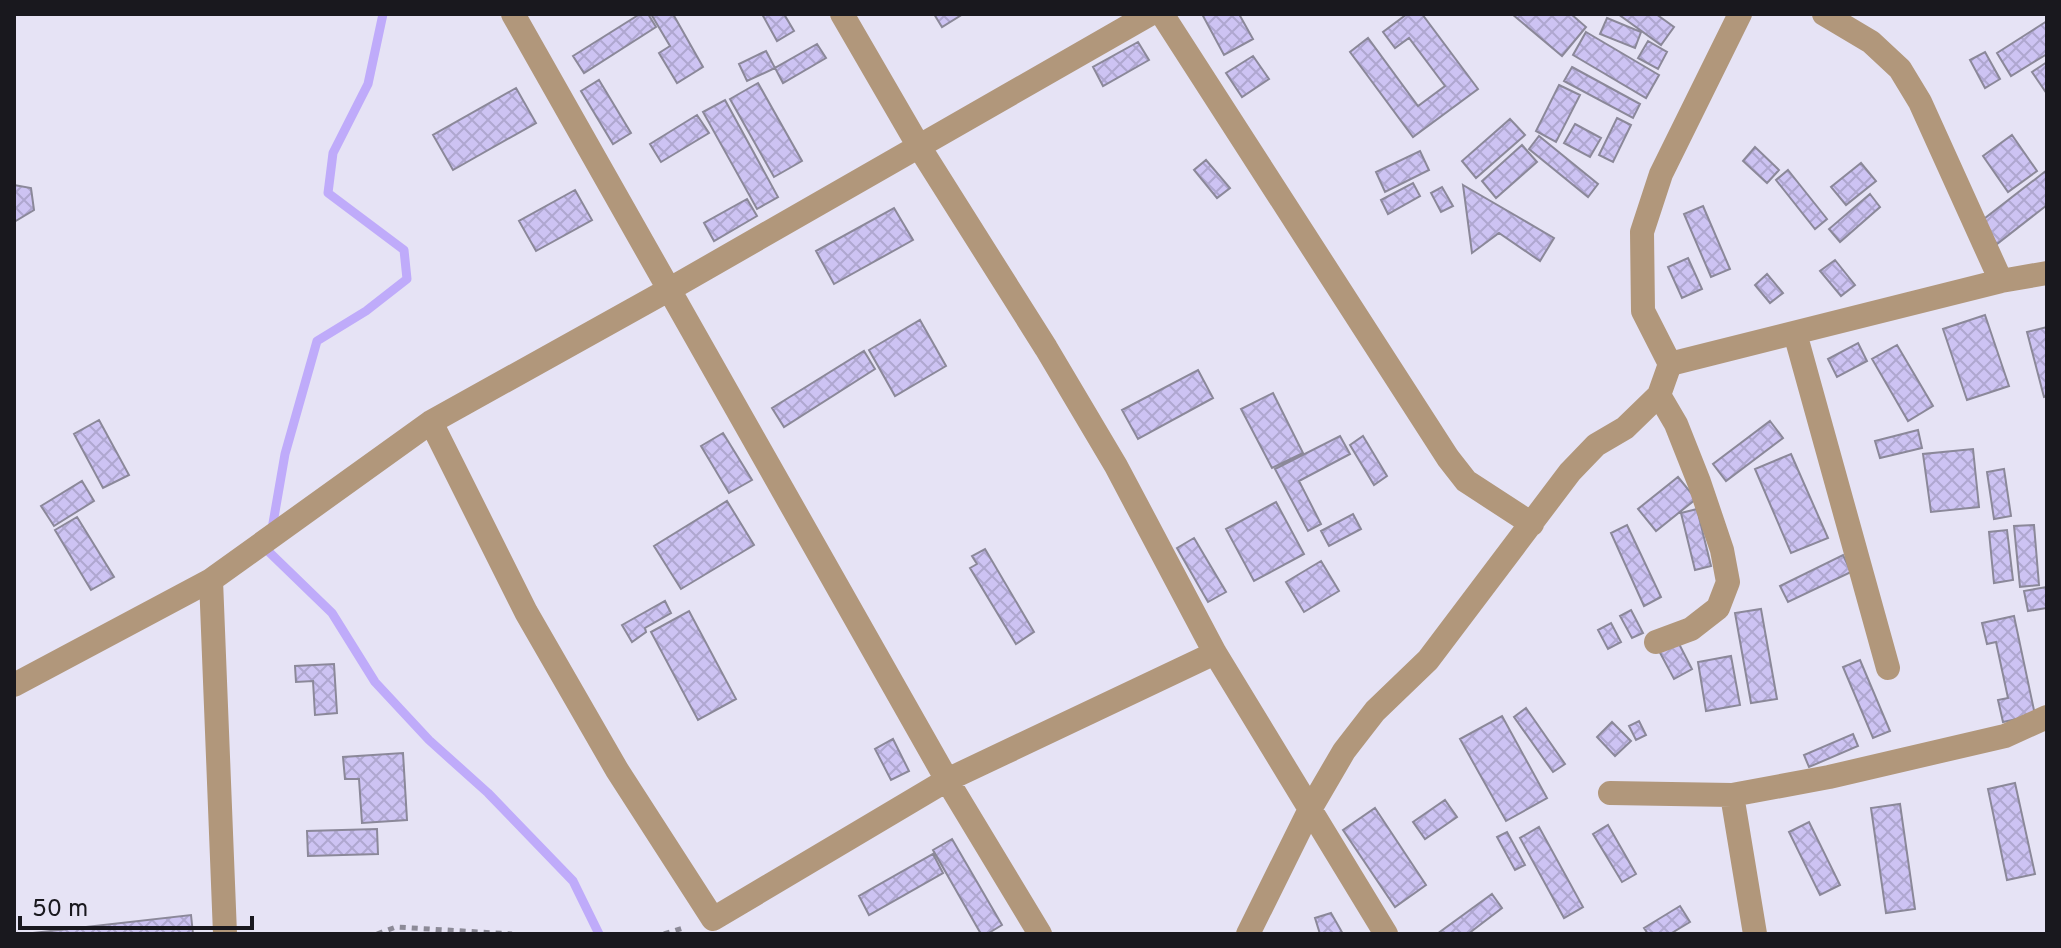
<svg xmlns="http://www.w3.org/2000/svg" width="2061" height="948" font-family="Overpass,sans-serif">
	<defs>
		<pattern id="building-cross-hatch" width="8" height="8" patternUnits="userSpaceOnUse" patternTransform="scale(2)"><rect width="8" height="8" fill="#cdc3f3"/><path d="M0 0l8 8M0 8l8-8" fill="none" stroke="#afa7d0"/></pattern>
	</defs>
	<rect width="100%" height="100%" fill="#e6e3f5"/>
	<g fill="none" stroke-linecap="round" stroke-linejoin="round">
		<!-- stream -->
		<path stroke="#bfabfa" stroke-width="9" d="M272 529 285 454 317 341 366 311 407 279 404 250 328 193 333 153 368 84 383 14
			M270 543 268 551 332 613 375 682 429 740 488 793 573 881 599 934"/>
	</g>
	<!-- building -->
	<path fill="url(#building-cross-hatch)" stroke="#8b8899" stroke-width="2" d="M640 14H648L656 27 584 73 573 56Z
		M651 14H673L703 67 677 83 659 53 670 46Z
		M762 14H784L794 31 777 41Z
		M934 14H963L942 27Z
		M1202 14H1239L1253 39 1224 55Z
		M1407 14H1422L1478 89 1413 137 1350 52 1368 38 1418 106 1445 86 1409 38 1395 48 1383 32Z
		M1512 14H1571L1586 27 1562 56Z
		M1618 14H1656L1674 27 1661 45Z
		M1607 18 1641 32 1635 48 1600 34Z
		M2047 21V54L2011 76 1997 53Z
		M1586 32 1659 75 1646 98 1573 55Z
		M1648 41 1667 52 1658 69 1638 58Z
		M1138 42 1149 60 1103 86 1093 67Z
		M817 44 826 58 783 83 775 68Z
		M766 51 775 68 747 81 739 64Z
		M1985 52 2000 79 1985 88 1970 60Z
		M1253 56 1269 79 1242 97 1226 73Z
		M2047 62V94L2032 72Z
		M1572 67 1640 104 1633 118 1564 81Z
		M599 80 631 133 613 144 581 91Z
		M758 83 802 161 774 177 730 99Z
		M1559 85 1580 95 1556 142 1536 131Z
		M516 88 536 123 453 170 433 135Z
		M725 100 778 197 757 209 703 112Z
		M697 115 709 133 661 162 650 144Z
		M1617 118 1631 125 1613 162 1599 155Z
		M1510 119 1525 135 1476 178 1462 161Z
		M1575 124 1601 138 1590 157 1564 143Z
		M2012 135 2037 171 2008 192 1983 156Z
		M1539 136 1598 184 1588 197 1529 149Z
		M1522 145 1537 162 1496 198 1482 181Z
		M1755 147 1779 170 1767 183 1743 161Z
		M1420 151 1429 170 1385 192 1376 172Z
		M1206 160 1230 188 1217 198 1194 170Z
		M1861 163 1876 181 1846 205 1831 187Z
		M1788 170 1827 219 1815 229 1776 180Z
		M2047 170V205L1997 244 1980 222Z
		M1413 183 1420 196 1388 214 1381 200Z
		M14 185 31 188 34 210 14 222Z
		M1463 185 1554 238 1540 261 1499 233 1472 253Z
		M1442 187 1453 206 1441 212 1431 193Z
		M575 190 592 220 536 251 519 221Z
		M1870 194 1880 207 1840 242 1829 229Z
		M747 199 757 216 714 241 704 223Z
		M1703 206 1730 269 1711 277 1684 214Z
		M894 208 913 240 834 284 816 251Z
		M1688 258 1702 289 1682 298 1668 267Z
		M1835 260 1855 285 1841 296 1820 271Z
		M1767 274 1783 293 1770 303 1755 285Z
		M1985 315 2009 386 1967 400 1943 329Z
		M920 320 946 366 895 396 869 350Z
		M2047 327V396L2044 397 2027 332Z
		M1858 343 1867 361 1837 377 1828 359Z
		M1897 345 1933 406 1908 421 1872 359Z
		M864 351 875 369 784 427 772 408Z
		M1198 370 1213 398 1138 439 1122 410Z
		M1273 393 1303 453 1272 468 1241 409Z
		M99 420 129 475 103 488 74 434Z
		M1770 421 1783 438 1726 481 1713 464Z
		M1918 430 1922 448 1880 458 1875 441Z
		M723 433 752 480 729 493 701 446Z
		M1340 436 1350 454 1299 481 1321 524 1308 531 1275 469Z
		M1363 436 1387 476 1374 485 1350 445Z
		M1973 449 1979 507 1931 512 1923 454Z
		M1791 454 1828 538 1791 553 1755 469Z
		M2004 469 2011 516 1994 519 1987 472Z
		M1678 477 1696 499 1656 531 1638 509Z
		M82 481 94 501 54 526 41 506Z
		M727 501 754 545 681 589 654 546Z
		M1276 502 1304 554 1254 581 1226 529Z
		M1697 509 1711 566 1695 570 1681 513Z
		M1353 514 1361 529 1329 546 1321 531Z
		M77 517 114 577 91 590 55 530Z
		M1627 525 1661 597 1644 606 1611 533Z
		M2034 525 2039 585 2020 587 2014 526Z
		M2007 530 2013 580 1994 583 1989 532Z
		M1194 538 1226 592 1208 602 1177 548Z
		M985 549 1034 632 1016 644 970 568 977 564 972 556Z
		M1843 555 1851 572 1788 602 1780 586Z
		M1321 561 1339 591 1304 612 1286 582Z
		M2047 587V608L2028 611 2024 591Z
		M665 601 671 613 645 628 646 632 632 642 622 625Z
		M1761 609 1777 699 1751 703 1735 613Z
		M1631 610 1643 633 1632 638 1620 616Z
		M689 611 736 699 698 720 651 632Z
		M2014 616 2035 715 2003 722 1998 700 2008 698 1996 642 1987 644 1982 623Z
		M1611 623 1621 642 1608 649 1598 630Z
		M1677 640 1692 669 1674 679 1658 649Z
		M1731 656 1740 705 1706 711 1698 662Z
		M1860 660 1890 731 1873 738 1843 667Z
		M334 664 337 713 315 715 313 681 296 682 295 666Z
		M1526 708 1565 764 1553 772 1514 717Z
		M1502 716 1547 798 1506 821 1460 739Z
		M1639 721 1646 735 1636 740 1629 726Z
		M1612 722 1631 741 1615 756 1597 737Z
		M1853 734 1858 746 1809 767 1804 755Z
		M893 739 909 771 891 780 875 749Z
		M403 753 407 820 362 823 359 779H345L343 757Z
		M2015 783 2035 874 2007 880 1988 789Z
		M1445 800 1457 817 1425 839 1413 822Z
		M1900 804 1915 909 1886 913 1871 808Z
		M1375 808 1426 885 1395 907 1343 830Z
		M1809 822 1840 885 1820 895 1789 832Z
		M1608 825 1636 874 1622 882 1593 834Z
		M1539 827 1583 907 1564 918 1520 838Z
		M377 829 378 854 308 856 307 831Z
		M1507 832 1525 865 1515 870 1497 837Z
		M952 839 1002 925 987 934H981L933 850Z
		M933 854 943 873 869 915 859 896Z
		M1492 894 1502 908 1468 934H1437Z
		M1680 906 1690 922 1670 934H1648L1644 928Z
		M1331 913 1343 934H1320L1315 918Z
		M191 915 193 934H24Z"/>
	<g fill="none" stroke-linecap="round" stroke-linejoin="round">
		<!-- path -->
		<path stroke="#8c8a97" stroke-width="5" stroke-dasharray="6 6" stroke-linecap="butt" d="M377 934 396 927 512 934
			M664 934 686 927"/>
		<!-- street -->
		<path stroke="#b1977b" stroke-width="24" d="M513 14 947 780 1040 934
			M842 14 918 145 1046 348 1116 466 1215 653 1386 934
			M1162 14 1448 458 1466 481 1532 524
			M1824 14 1871 42 1900 69 1920 102 2001 281
			M1795 333 1888 668
			M1670 364 2001 281 2047 273
			M431 422 526 612 617 770 713 919 947 780 1215 653
			M211 580 225 934
			M1656 642 1691 629 1718 608 1728 582 1722 550 1699 482 1676 424 1659 395
			M14 685 211 580 431 422 670 289 1150 14
			M1610 793 1732 795 1755 934
			M1732 795 1829 777 2005 736 2047 717
			M1248 934 1309 811 1344 751 1375 711 1428 660 1570 472 1596 445 1625 428 1659 395 1670 364 1643 311 1642 232 1661 174 1740 14"/>
	</g>
	<!-- border -->
	<rect width="2061" height="948" fill="none" stroke="#19181e" stroke-width="32"/>
	<!-- scale -->
	<path d="M20 916v12h232v-12" fill="none" stroke="#19181e" stroke-width="4"/>
	<text x="32" y="916" font-size="24" fill="#19181e" stroke="#e6e3f5" stroke-width="6" paint-order="stroke">50 m</text>
</svg>
